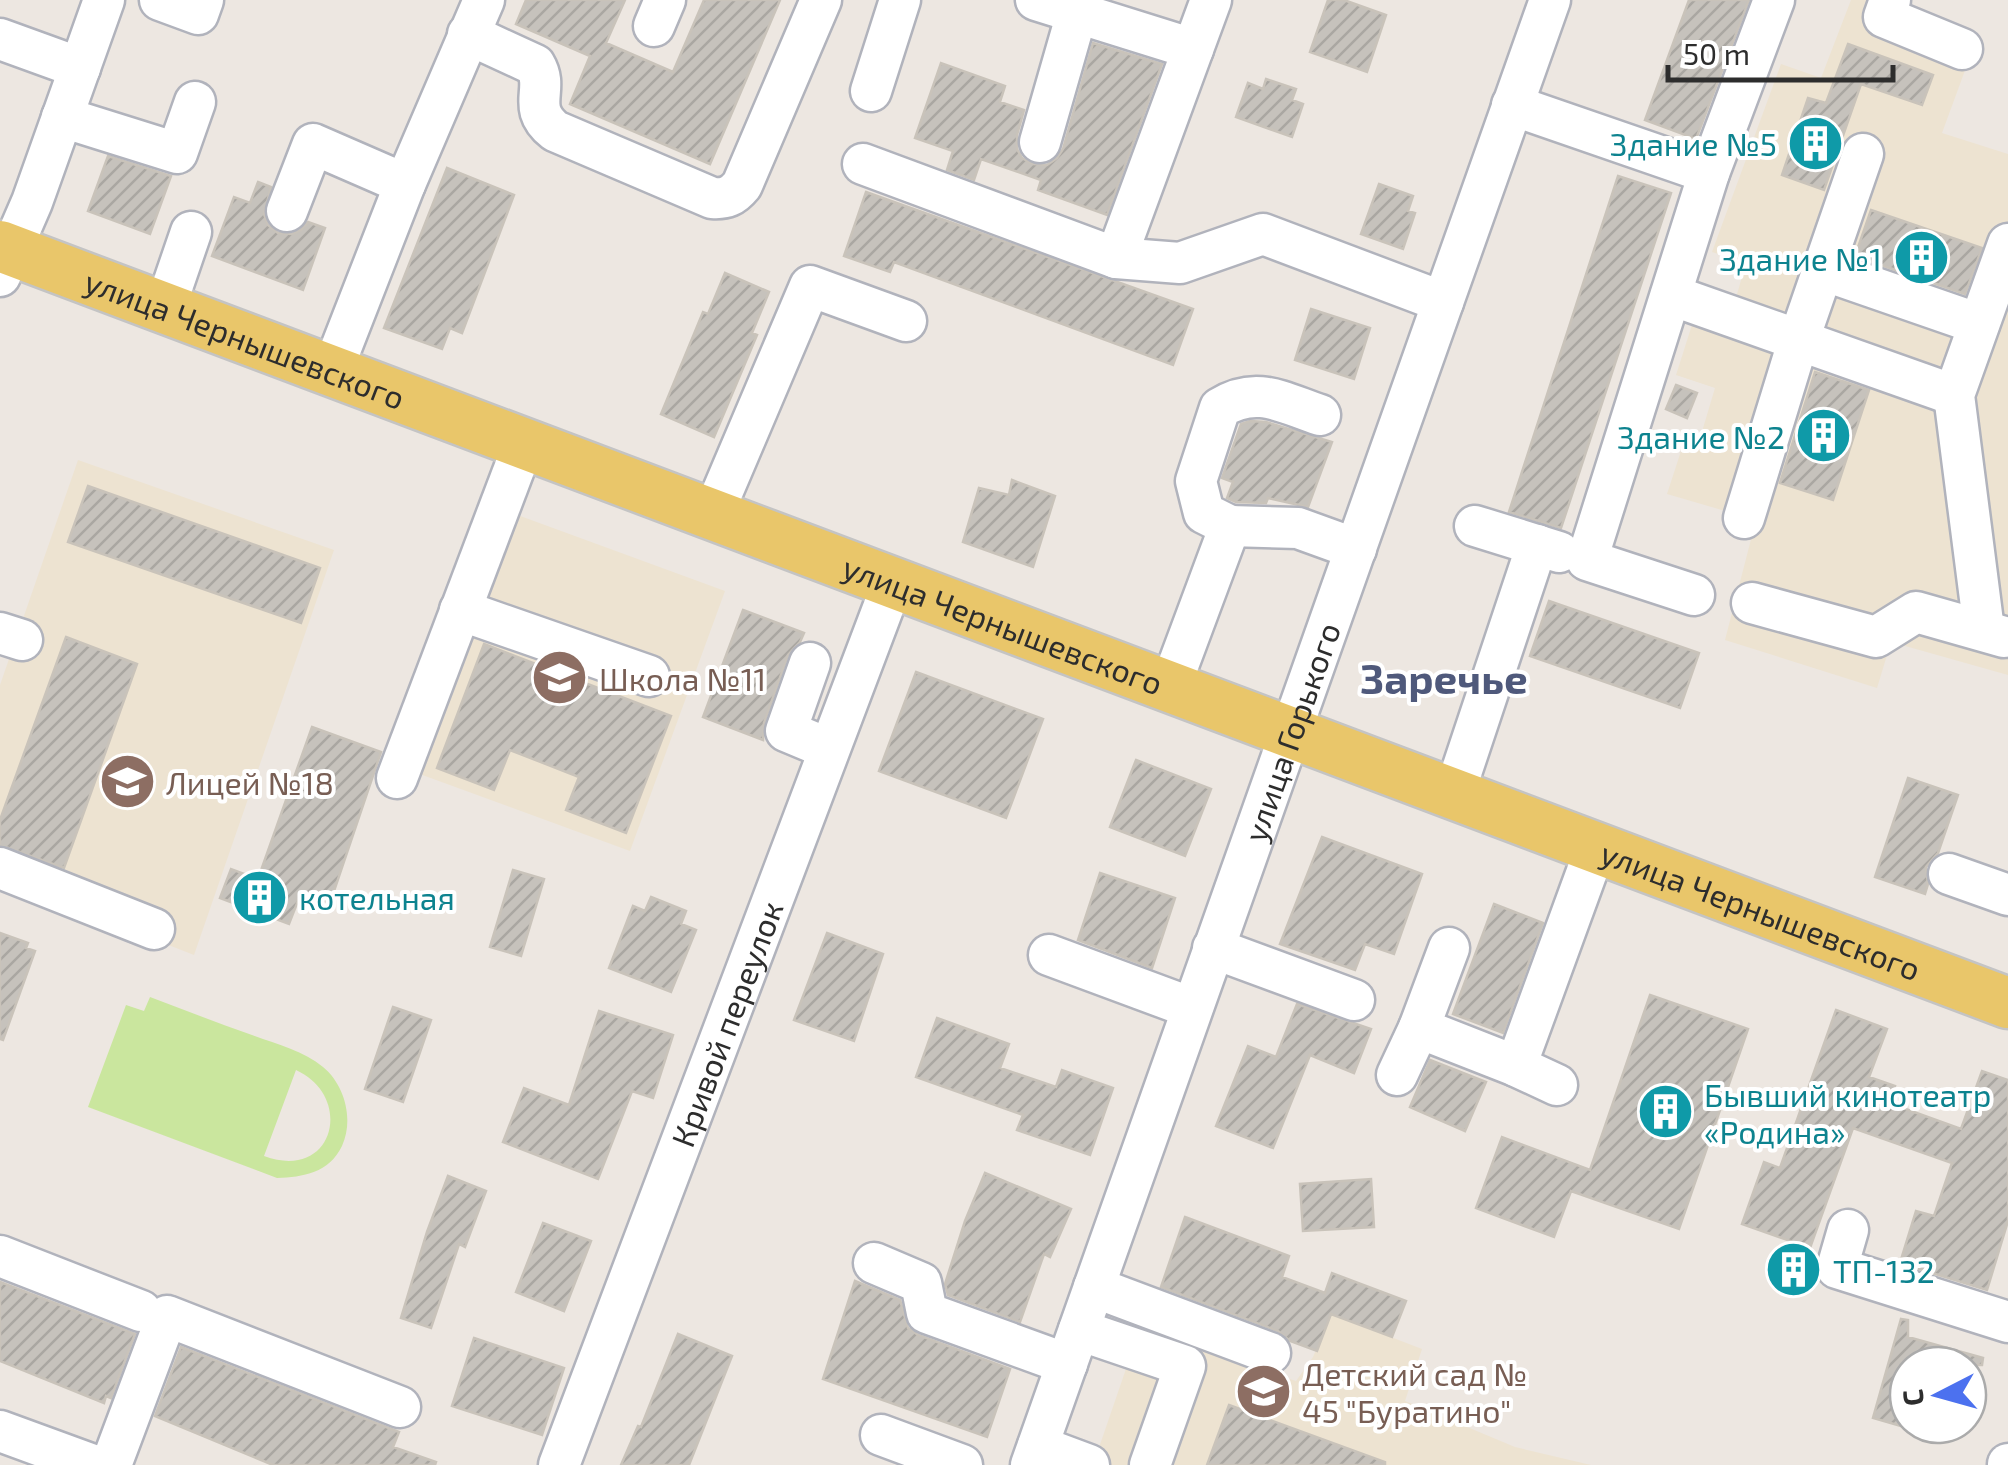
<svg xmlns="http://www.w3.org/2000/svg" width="2008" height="1465" font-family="'Exo 2',sans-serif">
	<defs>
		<pattern id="building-hatch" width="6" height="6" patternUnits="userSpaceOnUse" patternTransform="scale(2.5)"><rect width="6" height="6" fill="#c6c2bc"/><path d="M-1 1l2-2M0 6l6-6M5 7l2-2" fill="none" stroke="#aaa7a2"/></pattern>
	</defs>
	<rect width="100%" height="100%" fill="#ede7e1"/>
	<!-- education -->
	<path fill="#ede3d1" d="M1851 0H1893L1978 35 1942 133 2008 154V675L1891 642 1877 688 1725 640 1756 520 1667 494 1682 448 1701 435 1715 388 1676 375 1698 306 1731 315 1746 263 1712 252 1781 64 1821 78Z
		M78 460 334 550 194 955 0 879V685Z
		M490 505 725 591 630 851 395 765Z
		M1331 1314 1422 1349 1405 1401 1515 1447 1591 1465H1093L1139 1331 1296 1381 1313 1357Z"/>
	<!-- pitch -->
	<path fill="#cae69e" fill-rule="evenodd" d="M150 997C184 1010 218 1023 252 1035 276 1044 304 1051 323 1067 345 1085 354 1120 342 1146 329 1173 303 1177 277 1178L88 1107 126 1005 144 1011ZM296 1070C355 1097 334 1182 264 1156Z"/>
	<!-- building -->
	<path fill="url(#building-hatch)" stroke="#c9c3ba" stroke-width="2.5" d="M526 0H625L606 43 673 72 704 0H780L710 164 570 104 590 56 516 24Z
		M1328 0H1344L1386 15 1367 72 1310 52Z
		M1689 0H1749L1696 139 1645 120Z
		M1093 43 1162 64 1107 215 1038 190 1041 180 981 159 974 180 947 170 953 151 915 138 941 63 1005 86 1000 102 1024 110 1017 135V149L1022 158 1033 164 1047 165 1057 158 1063 149Z
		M1848 44 1933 75 1922 105 1861 84 1824 190 1782 175 1808 98 1826 103Z
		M1266 79 1296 89 1292 100 1303 104 1292 137 1236 117 1248 83 1263 89Z
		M108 156 171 176 150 234 88 211Z
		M447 168 514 195 462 333 450 328 442 349 384 328Z
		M1618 176 1671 193 1561 528 1509 512Z
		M258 182 271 187 264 214 268 225 278 233 292 234 301 230 308 222 325 228 303 290 212 256 234 197 250 203Z
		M1379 184 1413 196 1408 211 1415 213 1403 249 1361 234Z
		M866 192 1193 309 1173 365 894 262 890 272 844 256Z
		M1871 210 1982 248 1965 294 1855 256Z
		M725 273 769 292 752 333 757 335 714 437 661 414 703 312 708 314Z
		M1311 309 1370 328 1354 379 1295 360Z
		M1815 372 1869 390 1833 500 1780 483Z
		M1676 385 1697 393 1687 418 1666 409Z
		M1250 421 1266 422 1332 442 1308 507 1268 498 1266 503 1236 502 1227 498 1233 482 1222 478 1241 424Z
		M1012 480 1055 496 1033 567 963 542 979 488 1009 495Z
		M88 486 320 568 301 623 68 542Z
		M1549 601 1699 653 1680 708 1530 656Z
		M743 610 804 633 800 642 788 655 764 723 763 740 703 717Z
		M66 637 137 664 64 868 0 845V820Z
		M484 644 671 716 626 833 566 810 579 777 510 750 494 790 437 768Z
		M916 672 1043 719 1006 818 879 771Z
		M312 727 381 752 330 903 301 893 289 924 220 898 231 869 258 879Z
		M1136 760 1211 789 1185 856 1110 827Z
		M1908 778 1958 795 1938 853 1926 867 1928 884 1925 894 1875 877Z
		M1322 837 1422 874 1394 954 1365 944 1355 970 1280 944Z
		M513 870 544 879 521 956 490 947Z
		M1100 873 1175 898 1152 968 1078 940Z
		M651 897 686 911 681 924 696 930 671 992 609 968 633 906 645 911Z
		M1494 904 1543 923 1503 1033 1453 1014Z
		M0 933 28 943 26 948 35 951 3 1040 0 1039Z
		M827 933 883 954 854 1041 794 1020Z
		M1650 995 1748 1029 1679 1229 1571 1191 1554 1237 1476 1208 1502 1137 1590 1170Z
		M1297 1004 1371 1029 1354 1073 1310 1055 1273 1148 1216 1126 1248 1046 1276 1057Z
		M393 1007 431 1020 403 1102 365 1089Z
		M1836 1010 1887 1029 1869 1077 1895 1086 1889 1103 1961 1129 1982 1071 2008 1080V1221L1987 1290 1900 1263 1916 1211 1934 1216 1952 1163 1853 1128 1810 1248 1742 1224 1764 1162 1780 1168Z
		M599 1011 673 1035 653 1098 632 1091 598 1179 503 1142 524 1088 569 1105Z
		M937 1018 1009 1044 1000 1068 1056 1087 1062 1070 1113 1088 1090 1155 1017 1130 1023 1115 916 1077Z
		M1430 1060 1486 1082 1465 1131 1410 1107Z
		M985 1173 1071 1209 1050 1257 1044 1254 1020 1322 948 1295 945 1284 965 1221Z
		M448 1176 486 1191 465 1247 459 1244 431 1328 401 1318 427 1232Z
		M1371 1179 1374 1227 1303 1231 1300 1184Z
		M1185 1217 1289 1256 1282 1277 1325 1293 1332 1273 1406 1301 1392 1337 1331 1314 1317 1351 1290 1341 1278 1331 1161 1287Z
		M543 1223 591 1241 564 1311 516 1292Z
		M855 1281 900 1300 908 1328 918 1335 1010 1369 987 1437 823 1379Z
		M0 1282 135 1334 111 1398 106 1396 104 1403 0 1361Z
		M1901 1319 1908 1320V1337L1983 1358 1982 1365H1908V1428L1873 1418Z
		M678 1334 732 1356 689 1465H621L638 1426 641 1427Z
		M474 1338 564 1368 542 1435 452 1406Z
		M181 1347 399 1432 393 1447 436 1462 435 1465H273L155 1416Z
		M1229 1405 1385 1462V1465H1207Z"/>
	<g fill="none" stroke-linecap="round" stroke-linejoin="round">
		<defs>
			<g id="minor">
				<path d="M160 0 198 14 203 0"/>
				<path d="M1036 0 1193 49"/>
				<path d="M1890 0 1884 17 1962 49"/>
				<path d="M654 26 665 0"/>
				<path d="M468 34 535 65C550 90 525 107 555 131L712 198C726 199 733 196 742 185L821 0"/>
				<path d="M0 39 80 68"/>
				<path d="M871 91 900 0"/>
				<path d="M1512 105 1709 173"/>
				<path d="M62 117 177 153 195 102"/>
				<path d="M1040 142 1077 13"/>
				<path d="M863 164 1116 258 1180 263 1263 234 1443 302"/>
				<path d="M287 211 313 144 405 184"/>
				<path d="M1116 258 1211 0"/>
				<path d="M1823 270 1979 324"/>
				<path d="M0 276 32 202 104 0"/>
				<path d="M1671 295 1954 395"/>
				<path d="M165 308 191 232"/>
				<path d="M332 371 405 184 484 0"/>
				<path d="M713 514 810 286 906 321"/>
				<path d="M1744 518 1798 342 1863 154"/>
				<path d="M1230 526 1298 528 1356 549"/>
				<path d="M1475 526 1559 552"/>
				<path d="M1694 595 1587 560 1709 173 1774 0"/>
				<path d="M1752 603 1876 637 1916 612 2004 637"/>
				<path d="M460 610 649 676"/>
				<path d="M1984 630 1954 395 2008 244"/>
				<path d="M0 633 22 640"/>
				<path d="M810 663 786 731 829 749"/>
				<path d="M1170 687 1230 526 1204 513 1196 481 1220 408C1257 385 1283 403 1320 415"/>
				<path d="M397 778 524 443"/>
				<path d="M1454 794 1537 545"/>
				<path d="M0 868 154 929"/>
				<path d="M1949 874 2008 895"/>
				<path d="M1213 948 1354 1000"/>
				<path d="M1449 948 1419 1028 1516 1066 1596 847"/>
				<path d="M1049 955 1192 1008"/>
				<path d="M1516 1066 1557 1085"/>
				<path d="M1397 1075 1419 1028"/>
				<path d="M1848 1230 1837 1268 2008 1322"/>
				<path d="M0 1256 141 1311"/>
				<path d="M874 1263 921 1283 927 1313 1067 1364"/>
				<path d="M1094 1287 1270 1353"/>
				<path d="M1079 1330 1185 1366 1150 1465"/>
				<path d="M0 1431 93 1465"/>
				<path d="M881 1435 962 1465"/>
				<path d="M1038 1446 1089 1465"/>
				<path d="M111 1465 167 1316 400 1407"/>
				<path id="s1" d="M559 1465 893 582"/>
				<path id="s2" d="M1031 1465 1550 0"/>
				<path d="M2008 1465V1464"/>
			</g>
			<g id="major">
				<path id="s3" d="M0 246 2008 1003"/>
			</g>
		</defs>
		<!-- minor casing -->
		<use href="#minor" stroke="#b1b3bc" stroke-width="45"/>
		<!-- major casing -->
		<use href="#major" stroke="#c4c4c4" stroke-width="55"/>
		<!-- minor -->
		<use href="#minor" stroke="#fff" stroke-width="40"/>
		<!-- major -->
		<use href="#major" stroke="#e9c66a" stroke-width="50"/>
	</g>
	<!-- icons -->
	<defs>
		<symbol id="building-disc" viewBox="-11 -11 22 22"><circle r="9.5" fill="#0f9aa8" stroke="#fff"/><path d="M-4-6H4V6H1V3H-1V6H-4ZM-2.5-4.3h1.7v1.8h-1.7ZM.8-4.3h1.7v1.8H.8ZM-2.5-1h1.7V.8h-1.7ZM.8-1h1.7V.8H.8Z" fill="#fff"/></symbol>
		<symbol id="school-disc" viewBox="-11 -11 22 22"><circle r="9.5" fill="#8d6e63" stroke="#fff"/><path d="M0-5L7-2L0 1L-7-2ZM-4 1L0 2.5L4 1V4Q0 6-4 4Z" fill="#fff"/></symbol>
	</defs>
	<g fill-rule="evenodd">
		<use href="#building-disc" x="1784" y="112" width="63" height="63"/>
		<use href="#building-disc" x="1890" y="226" width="63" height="63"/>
		<use href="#building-disc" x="1792" y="404" width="63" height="63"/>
		<use href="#school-disc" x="528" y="646" width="63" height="63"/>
		<use href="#school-disc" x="96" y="750" width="63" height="63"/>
		<use href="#building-disc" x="228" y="866" width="63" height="63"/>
		<use href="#building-disc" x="1634" y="1080" width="63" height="63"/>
		<use href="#building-disc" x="1762" y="1238" width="63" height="63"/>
		<use href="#school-disc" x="1232" y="1360" width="63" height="63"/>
	</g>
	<g text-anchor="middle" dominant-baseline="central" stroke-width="8" stroke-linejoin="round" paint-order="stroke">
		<!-- culture labels -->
		<g font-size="32" fill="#0d838f" stroke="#fff" text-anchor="end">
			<text x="1777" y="143">Здание №5</text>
			<text x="1882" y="258">Здание №1</text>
			<text x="1785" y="436">Здание №2</text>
			<text x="299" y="897" text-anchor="start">котельная</text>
			<text x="1704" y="1094" text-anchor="start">Бывший кинотеатр<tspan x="1704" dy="37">«Родина»</tspan></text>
			<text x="1833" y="1270" text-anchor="start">ТП-132</text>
		</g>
		<!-- street labels -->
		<g font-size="32" fill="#2d2d2d" stroke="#fff">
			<text stroke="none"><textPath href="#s3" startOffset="262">улица Чернышевского</textPath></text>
			<text stroke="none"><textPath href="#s3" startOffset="1072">улица Чернышевского</textPath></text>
			<text stroke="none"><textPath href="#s2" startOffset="778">улица Горького</textPath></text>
			<text stroke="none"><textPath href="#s3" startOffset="1882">улица Чернышевского</textPath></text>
			<text stroke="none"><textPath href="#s1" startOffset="472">Кривой переулок</textPath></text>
		</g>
		<!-- education labels -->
		<g font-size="32" fill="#785e54" stroke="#fff" text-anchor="start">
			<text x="599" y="678">Школа №11</text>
			<text x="166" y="782">Лицей №18</text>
			<text x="1302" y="1373">Детский сад №<tspan x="1302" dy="37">45 "Буратино"</tspan></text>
		</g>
		<!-- district labels -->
		<g font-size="42" font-weight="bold" fill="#4f597b" stroke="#fff">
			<text x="1444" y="677">Заречье</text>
		</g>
	</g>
	<!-- north arrow -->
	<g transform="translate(1938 1395) rotate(264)"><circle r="48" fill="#ffffff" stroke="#ababab" stroke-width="2.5"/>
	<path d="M0-8L18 38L0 25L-18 38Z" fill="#4c71ef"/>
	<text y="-15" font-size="28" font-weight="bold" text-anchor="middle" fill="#2d2d2d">С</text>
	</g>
	<!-- scale -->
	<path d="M1668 65v15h225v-15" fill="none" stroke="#2d2d2d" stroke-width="5"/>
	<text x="1683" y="65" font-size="30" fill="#2d2d2d" stroke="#ffffff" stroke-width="8" paint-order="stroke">50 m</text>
</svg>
